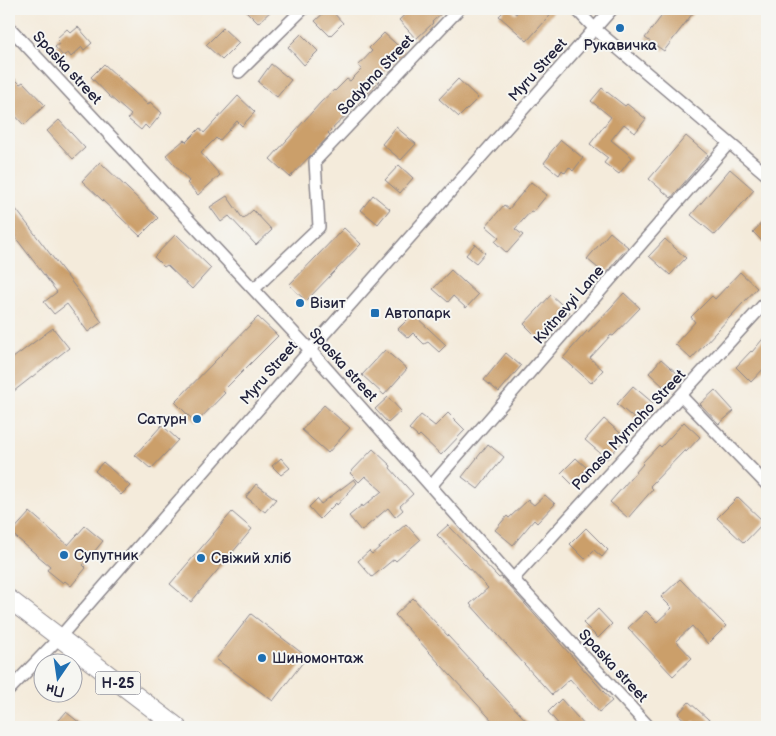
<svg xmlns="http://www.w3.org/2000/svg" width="776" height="736" font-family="'Balsamiq Sans',sans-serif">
	<rect width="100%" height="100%" fill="#f6f6f2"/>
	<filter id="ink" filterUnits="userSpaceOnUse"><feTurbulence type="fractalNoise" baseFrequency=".02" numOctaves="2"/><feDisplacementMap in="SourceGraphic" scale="10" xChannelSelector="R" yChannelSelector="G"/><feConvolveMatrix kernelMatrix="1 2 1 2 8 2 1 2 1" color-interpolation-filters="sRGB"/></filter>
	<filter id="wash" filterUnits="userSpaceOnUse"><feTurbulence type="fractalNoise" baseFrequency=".0096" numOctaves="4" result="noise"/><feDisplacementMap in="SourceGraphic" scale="20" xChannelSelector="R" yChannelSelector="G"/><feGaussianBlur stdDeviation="1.12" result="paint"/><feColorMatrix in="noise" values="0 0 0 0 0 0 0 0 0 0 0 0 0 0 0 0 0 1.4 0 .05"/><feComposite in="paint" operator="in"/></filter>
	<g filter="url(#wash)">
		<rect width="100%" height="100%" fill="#f4ebdb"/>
		<g id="blocks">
			<!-- building -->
			<path fill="#cb9f6a" d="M244 9H273L258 23Z
				M328 9H330L343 23 330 36 315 21Z
				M411 9H446L432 22 433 23 416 39 399 20Z
				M506 9H510L516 14 521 9H556L527 41 499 16Z
				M667 9H696L664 51 645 38Z
				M78 27 92 43 84 50 82 47 71 57 68 53 63 56 55 47 60 43 56 39 67 29 71 33Z
				M223 28 239 43 222 60 206 45Z
				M384 33 405 52 377 80 379 81 359 103 328 133 330 135 290 177 270 159 321 102 334 90 335 91 347 79 350 81 362 69 358 66 372 51 369 48Z
				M301 34 318 51 304 65 288 47Z
				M104 64 148 105 150 102 162 113 149 129 145 125 141 130 128 119 131 115 109 96 91 77Z
				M271 64 291 80 277 97 258 82Z
				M9 73 20 84 23 82 45 105 24 125 9 109Z
				M458 79 478 98 459 117 439 99Z
				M602 88 625 106 627 104 646 119 635 133 624 124 611 140 632 157 619 174 604 163 608 158 590 144 611 117 591 101Z
				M238 96 255 112 242 126 237 121 219 141 216 138 201 153 220 175 198 195 187 183 189 181 166 155 184 140 186 142 200 128 204 133Z
				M59 120 85 148 73 159 47 131Z
				M396 127 416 144 401 160 382 144Z
				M686 136 708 155 671 198 649 179Z
				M561 140 583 158 573 171 569 167 565 173 562 170 559 175 544 163 550 155 549 154Z
				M100 162 158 218 140 236 82 181Z
				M399 165 413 178 400 193 385 180Z
				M730 169 754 190 715 235 691 215Z
				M531 182 547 195 533 212 531 211 515 229 523 235 507 253 495 242 499 237 486 226 504 205 509 209Z
				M373 195 390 209 378 224 361 210Z
				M227 196 243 219 253 210 272 230 256 245 229 216 221 222 210 207Z
				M9 200 102 322 88 332 67 304 54 314 44 302 57 292 9 229Z
				M767 217V246L753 232Z
				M344 228 361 244 306 301 289 285Z
				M610 232 628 247 605 274 587 259Z
				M176 234 211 268 192 289 167 265 164 267 154 257Z
				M665 239 686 258 670 275 649 256Z
				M475 244 485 253 476 263 466 255Z
				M451 270 478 295 466 308 453 296 448 302 433 289Z
				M740 272 757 288 691 359 675 344 695 322 691 317 712 296 715 299Z
				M624 293 640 308 613 336 611 335 590 358 603 370 591 383 563 358 587 331 588 332Z
				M551 295 570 312 542 342 524 324Z
				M413 314 446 345 439 352 428 342 424 344 413 333 408 338 398 329Z
				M258 317 278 336 223 391 225 393 196 423 175 402Z
				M53 328 69 348 14 391 9 385V361Z
				M767 334V365L751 382 736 367 751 351 752 352Z
				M385 350 407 369 384 395 362 375Z
				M506 353 521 366 499 392 484 380Z
				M661 359 678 374 665 388 649 373Z
				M633 386 653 403 637 421 617 404Z
				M715 390 734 411 719 424 700 404Z
				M388 397 401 411 388 423 375 409Z
				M324 405 350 428 328 453 302 430Z
				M448 413 465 430 441 455 420 435 418 437 409 429 421 415 435 426Z
				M604 419 626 438 607 459 585 440Z
				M684 422 700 437 686 452 685 450 650 486 653 489 628 518 610 502 643 464 642 463 659 445 661 447Z
				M162 425 178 440 151 469 135 455Z
				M488 444 504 457 478 489 462 477Z
				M373 449 391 466 390 468 413 494 400 506 403 510 395 517 388 508 361 531 349 516 362 505 363 507 382 491 365 476 359 482 350 473Z
				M281 458 290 468 281 475 272 466Z
				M576 458 587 468 572 484 561 473Z
				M103 462 130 486 121 495 95 471Z
				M354 479 357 483 337 505 336 503 320 519 309 507 317 499 321 504Z
				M256 484 276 499 265 512 246 497Z
				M545 495 555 504 537 523 534 520 513 545 495 530 507 516 509 518 528 500 534 505Z
				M738 497 764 522 744 543 717 518Z
				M30 512 68 545 85 526 103 541 83 565 86 568 71 586 65 581 63 583 47 570 50 566 11 533Z
				M232 512 252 529 191 602 170 584Z
				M406 524 420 540 396 561 394 559 372 577 358 561 369 551 372 554Z
				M448 525 499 578 501 577 612 701 599 712 570 679 552 695 470 604 488 588 437 535Z
				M586 528 608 550 602 557 594 550 585 559 570 544Z
				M680 579 726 626 708 644 692 626 676 641 692 658 673 676 628 628 646 611 657 622 672 608 661 597Z
				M413 598 532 727H498L395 615Z
				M598 609 612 624 598 638 583 623Z
				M251 614 307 657 273 701 216 659Z
				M561 699 586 727H561L548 712Z
				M689 702 717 727H701L694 721 690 725 678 714Z
				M66 712 85 727H53Z"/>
		</g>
	</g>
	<g filter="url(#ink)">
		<use href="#blocks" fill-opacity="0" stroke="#8b868b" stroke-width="1"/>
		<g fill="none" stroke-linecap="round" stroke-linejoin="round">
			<defs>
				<path id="minor" d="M576 9 595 29 767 175
					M9 27 310 350 513 579 649 727
					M239 72 303 9
					M254 289 319 227 315 161 459 9
					M681 396 767 485
					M431 486 729 143
					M513 579 767 301
					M9 690 59 638 310 350 612 9"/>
				<path id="primary" d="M9 599 177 727"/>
			</defs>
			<!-- minor casing -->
			<use href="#minor" stroke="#8b868b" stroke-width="14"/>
			<!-- primary casing -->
			<use href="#primary" stroke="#8b868b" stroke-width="20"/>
			<!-- minor -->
			<use href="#minor" stroke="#fff" stroke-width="11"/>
			<!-- primary -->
			<use href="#primary" stroke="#fff" stroke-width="18"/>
		</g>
	</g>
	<!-- markers -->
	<g fill="#1f6fb2" stroke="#f6f6f2" stroke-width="2">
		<circle cx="620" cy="28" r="5"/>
		<circle cx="300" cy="303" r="5"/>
		<rect x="370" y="308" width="10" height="10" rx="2.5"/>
		<circle cx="197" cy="419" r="5"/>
		<circle cx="64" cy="555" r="5"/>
		<circle cx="201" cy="558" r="5"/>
		<circle cx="262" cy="658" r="5"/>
	</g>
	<g text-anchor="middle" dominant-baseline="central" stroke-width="4" stroke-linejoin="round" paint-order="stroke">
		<!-- shield labels -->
		<rect fill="#f6f6f2" stroke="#626272" stroke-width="1" x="95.5" y="671.5" width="45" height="23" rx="4"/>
		<g font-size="14" font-weight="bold" fill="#22223b">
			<text x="118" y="683">Н-25</text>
		</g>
		<!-- poi labels -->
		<g font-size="15" fill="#22223b" stroke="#f6f6f2" text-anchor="start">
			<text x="620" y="45" text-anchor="middle">Рукавичка</text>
			<text x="310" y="303">Візит</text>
			<text x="385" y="313">Автопарк</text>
			<text x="187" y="419" text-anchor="end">Сатурн</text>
			<text x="74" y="555">Супутник</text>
			<text x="211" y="558">Свіжий хліб</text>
			<text x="272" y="658">Шиномонтаж</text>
		</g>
		<!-- street labels -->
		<g font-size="15" fill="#22223b" stroke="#f6f6f2">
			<text transform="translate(67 68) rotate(47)">Spaska street</text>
			<text transform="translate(538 70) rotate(-48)">Myru Street</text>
			<text transform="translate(376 75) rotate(-47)">Sadybna Street</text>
			<text transform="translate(569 305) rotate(-49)">Kvitnevyi Lane</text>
			<text transform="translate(343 365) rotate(48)">Spaska street</text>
			<text transform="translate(269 373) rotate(-49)">Myru Street</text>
			<text transform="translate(629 430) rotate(-47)">Panasa Myrnoho Street</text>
			<text transform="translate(613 666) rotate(47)">Spaska street</text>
		</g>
	</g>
	<!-- margin -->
	<rect width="776" height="736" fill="none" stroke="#f6f6f2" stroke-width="30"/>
	<!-- north arrow -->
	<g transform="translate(58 678) rotate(193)"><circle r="24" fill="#f6f6f2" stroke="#a1a1a9"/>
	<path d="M0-4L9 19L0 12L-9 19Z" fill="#1f6fb2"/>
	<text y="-8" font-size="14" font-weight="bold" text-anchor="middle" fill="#22223b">Пн</text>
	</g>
</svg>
